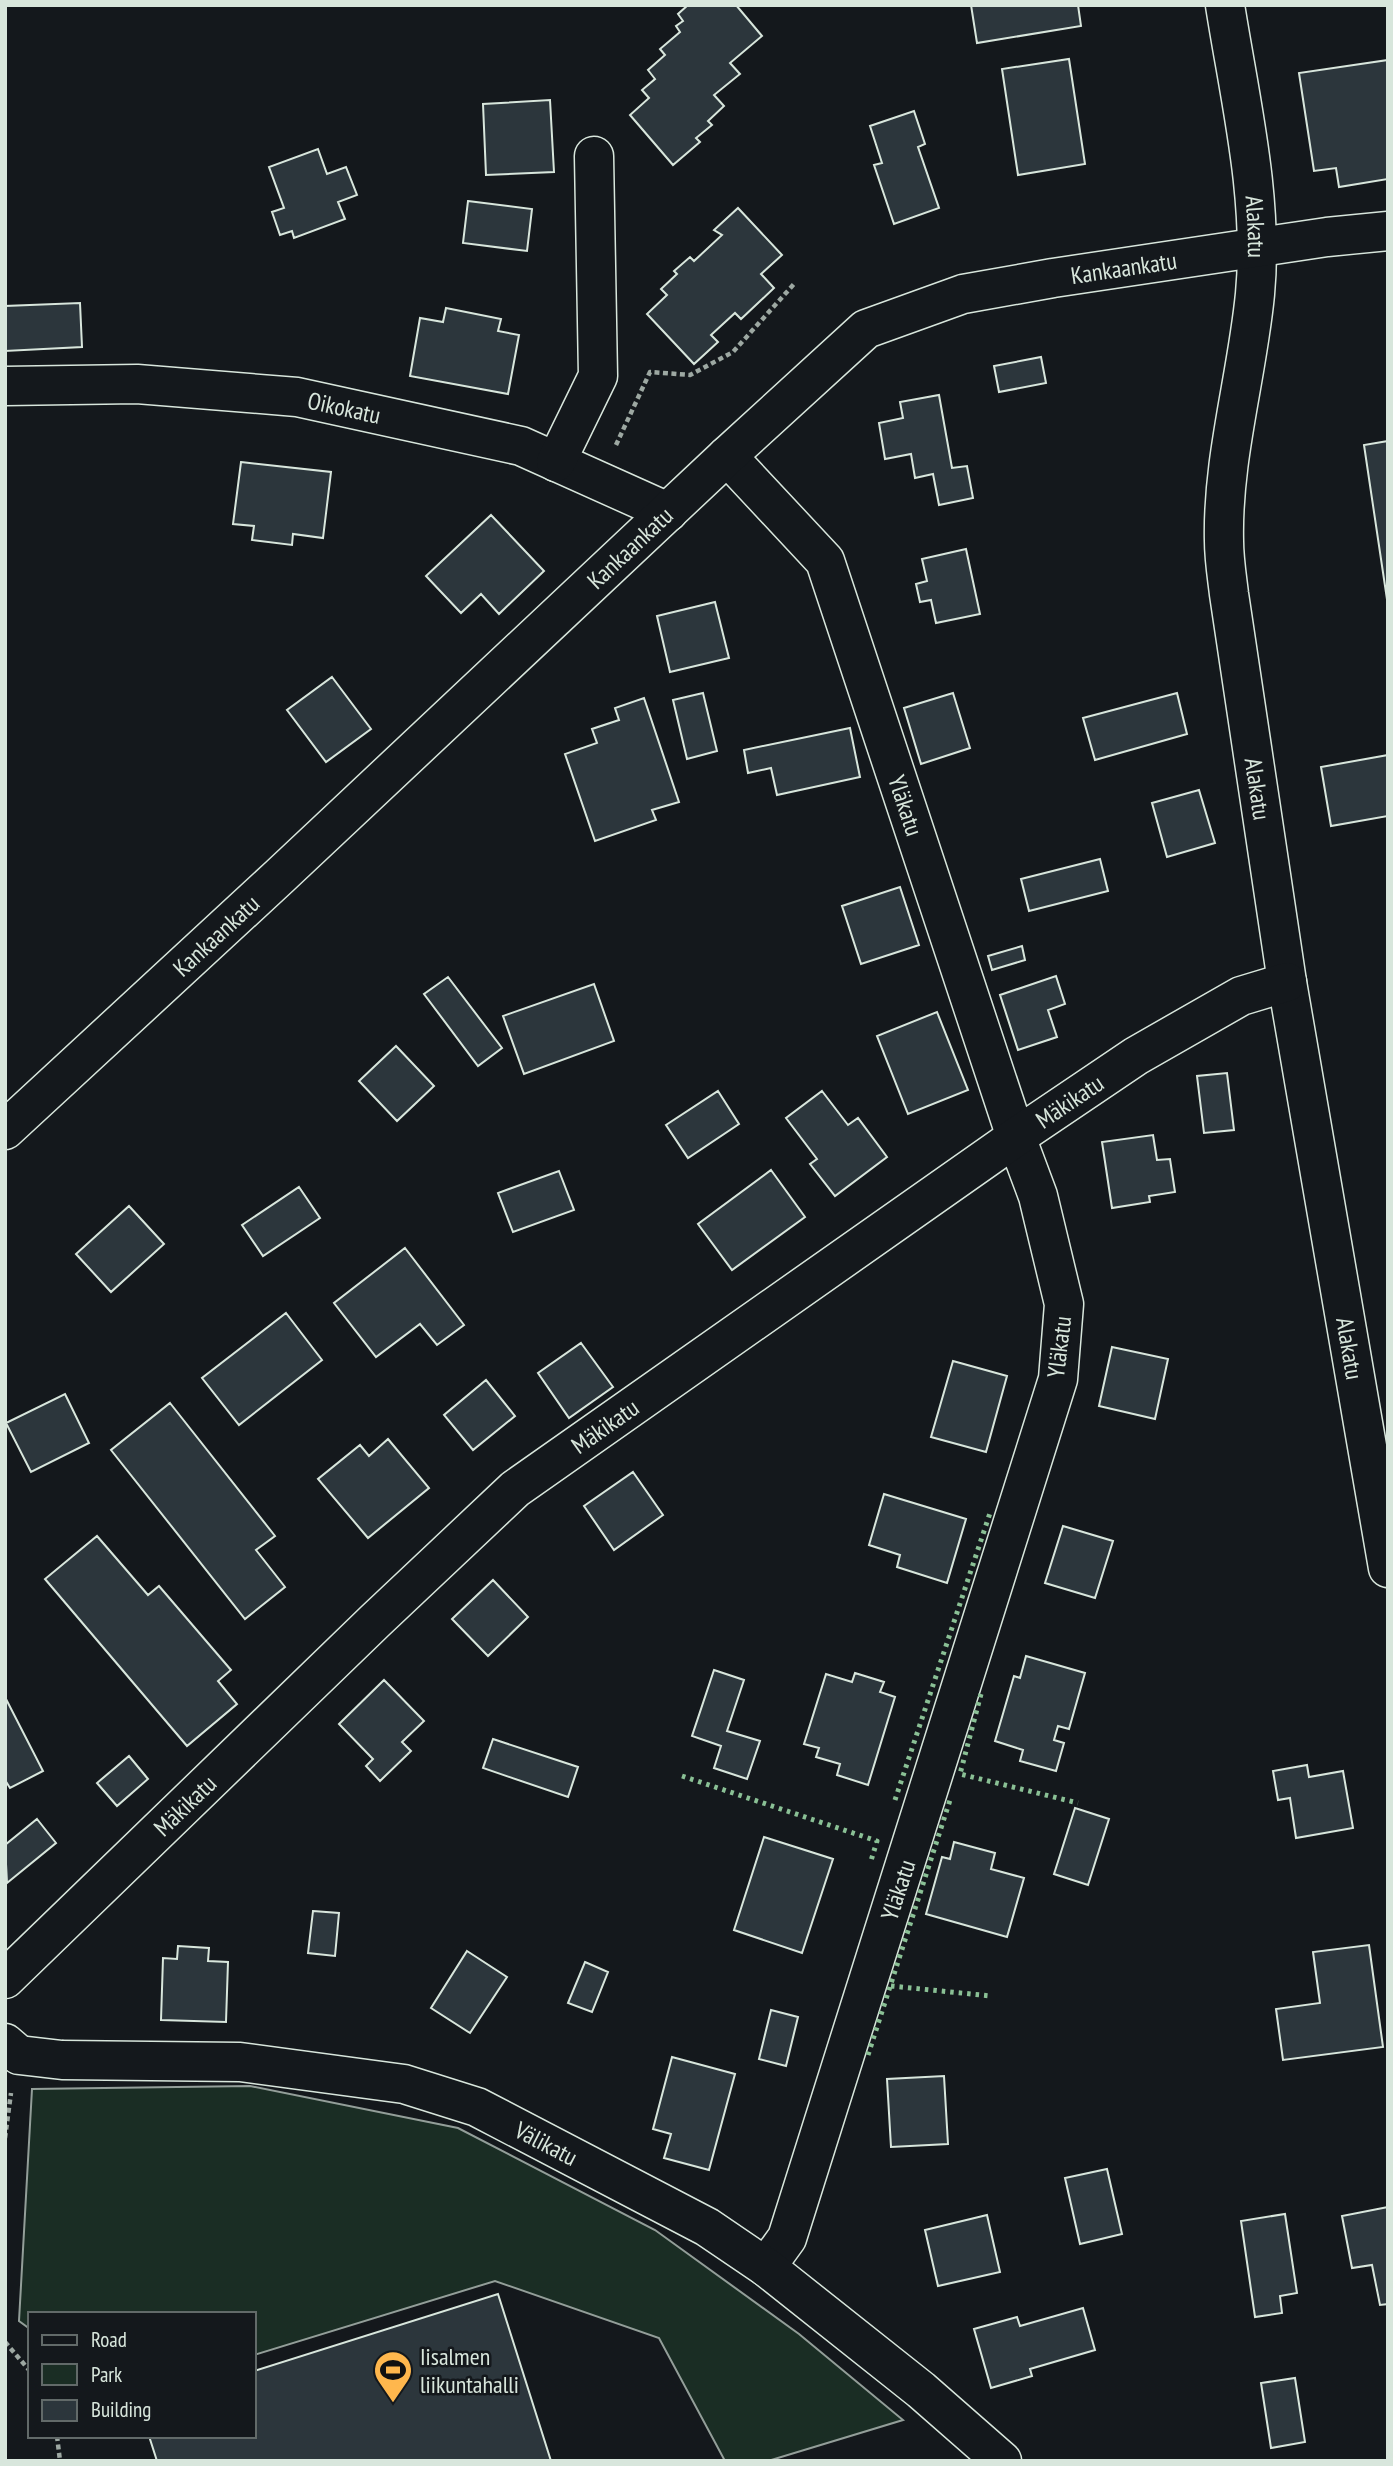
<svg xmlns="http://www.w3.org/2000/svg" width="1393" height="2466" font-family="'PT Sans Narrow',sans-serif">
	<rect width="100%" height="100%" fill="#14181c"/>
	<!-- green -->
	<path fill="#1a2d24" stroke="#939e99" stroke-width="2" d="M250 2086 458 2128 655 2230 799 2334 903 2420 768 2461H725L659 2338 495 2281 254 2355V2314H30V2329L19 2321 32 2089Z"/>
	<!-- building -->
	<path fill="#2c363c" stroke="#d8e6dc" stroke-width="2" d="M688 5H736L762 36 730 63 740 74 714 95 724 106 708 121 712 125 696 138 700 142 673 165 630 115 649 98 642 90 655 79 648 70 665 55 660 49 680 32 676 26 683 21 678 14Z
		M971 5H1078L1081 26 977 43Z
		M1069 59 1085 164 1018 175 1002 69Z
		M1388 60V179L1339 187 1336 168 1314 171 1299 73Z
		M550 100 554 172 486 175 483 104Z
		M914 111 925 144 918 147 939 208 894 224 874 165 882 163 870 126Z
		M318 149 327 174 346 167 357 195 338 202 345 219 294 238 292 231 280 235 272 212 284 208 269 167Z
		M468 201 532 209 527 251 463 243Z
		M738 208 782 255 761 274 774 288 741 319 735 313 711 335 718 342 694 364 647 314 667 295 661 289 677 274 674 271 690 257 694 261 722 235 714 230Z
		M80 303 82 347 5 351V306Z
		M446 308 501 319 498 331 519 335 508 394 410 376 420 318 443 322Z
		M1041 357 1046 383 999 392 994 366Z
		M939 395 952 468 967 466 973 498 939 505 933 474 915 478 911 454 885 459 879 423 903 418 900 402Z
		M1388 441V606L1364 445Z
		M241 462 331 472 323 538 293 534 292 545 252 540 254 526 233 524Z
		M491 515 544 571 499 614 481 594 461 613 426 576Z
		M966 549 980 614 936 623 931 600 920 602 916 584 927 581 922 559Z
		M715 602 729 658 670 672 657 616Z
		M332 677 371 729 326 762 287 710Z
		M703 693 717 751 687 759 673 700Z
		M953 693 970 748 921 764 904 708Z
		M1177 693 1187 734 1095 760 1083 718Z
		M644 698 679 802 652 810 656 820 595 841 565 754 597 743 592 729 619 720 615 708Z
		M850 728 860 777 777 795 771 768 748 773 744 750Z
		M1388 755V816L1331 826 1321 767Z
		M1199 790 1215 843 1167 857 1152 803Z
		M1100 859 1108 891 1029 911 1021 879Z
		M900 887 919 945 861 964 842 906Z
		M1022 946 1025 960 992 970 988 956Z
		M1056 976 1065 1004 1048 1010 1057 1037 1018 1050 1000 995Z
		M448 977 502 1048 478 1066 424 994Z
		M594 984 614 1041 524 1074 503 1016Z
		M937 1012 968 1090 908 1114 877 1036Z
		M396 1046 434 1086 397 1121 359 1081Z
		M1227 1073 1234 1130 1204 1133 1197 1076Z
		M718 1091 739 1124 688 1158 666 1125Z
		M822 1091 848 1125 858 1118 887 1157 835 1196 810 1164 817 1159 786 1118Z
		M1153 1135 1157 1160 1170 1159 1175 1192 1149 1196 1150 1202 1112 1208 1102 1142Z
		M771 1170 805 1217 732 1270 698 1224Z
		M559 1171 574 1210 513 1232 498 1193Z
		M299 1187 320 1218 263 1256 242 1225Z
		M129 1206 164 1244 111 1292 76 1254Z
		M405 1248 464 1325 437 1345 420 1324 376 1357 334 1303Z
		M286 1313 322 1360 239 1425 202 1378Z
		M581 1343 613 1387 569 1418 538 1373Z
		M1112 1347 1168 1359 1155 1419 1099 1406Z
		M953 1361 1007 1376 986 1452 931 1437Z
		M486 1380 515 1416 473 1450 444 1415Z
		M65 1394 89 1443 31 1472 6 1423Z
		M170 1403 275 1536 256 1550 285 1587 245 1619 111 1450Z
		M388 1439 429 1488 368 1538 318 1479 360 1445 369 1456Z
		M633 1472 663 1515 614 1550 584 1506Z
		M884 1494 966 1519 947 1583 897 1567 900 1555 869 1545Z
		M1063 1526 1113 1541 1095 1598 1045 1583Z
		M97 1536 148 1595 159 1586 231 1670 218 1681 237 1704 187 1746 45 1579Z
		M493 1580 528 1617 488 1656 452 1619Z
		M1026 1656 1085 1673 1069 1729 1058 1726 1054 1740 1064 1743 1056 1771 1020 1761 1023 1750 995 1741 1014 1676 1020 1678Z
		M714 1670 744 1680 727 1731 760 1741 747 1779 714 1768 721 1746 692 1736Z
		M855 1673 884 1682 880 1692 895 1697 868 1785 837 1775 840 1764 816 1757 819 1748 804 1744 826 1674 852 1682Z
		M384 1680 424 1721 402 1742 411 1751 380 1781 366 1766 373 1759 339 1724Z
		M6 1699 43 1771 10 1788 5 1780Z
		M493 1739 578 1767 568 1797 483 1768Z
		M129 1756 148 1779 117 1806 97 1783Z
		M1307 1765 1309 1777 1343 1771 1353 1828 1296 1838 1290 1798 1278 1800 1273 1771Z
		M1075 1808 1109 1819 1088 1885 1054 1874Z
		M37 1819 56 1843 7 1883 5 1845Z
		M764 1837 833 1859 802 1953 734 1930Z
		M954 1842 995 1853 991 1869 1024 1878 1007 1937 926 1914 942 1857 950 1859Z
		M313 1911 339 1913 335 1956 308 1953Z
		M1369 1945 1383 2047 1283 2060 1276 2009 1320 2003 1313 1952Z
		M178 1946 209 1948 208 1961 228 1962 226 2022 161 2020 163 1958 177 1959Z
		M467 1951 507 1977 470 2033 431 2008Z
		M585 1962 608 1972 592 2012 568 2003Z
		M771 2010 798 2017 786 2066 759 2059Z
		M672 2057 735 2074 709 2170 664 2158 671 2134 653 2129Z
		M944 2076 948 2144 891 2147 887 2079Z
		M1107 2169 1122 2234 1080 2244 1065 2178Z
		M1388 2207V2304L1380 2305 1372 2265 1352 2268 1342 2216Z
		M1285 2214 1297 2293 1280 2296 1282 2313 1255 2317 1241 2221Z
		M987 2215 1000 2272 938 2286 925 2230Z
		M498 2294 551 2461H157L149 2436H254V2371Z
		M1083 2308 1095 2350 1030 2369 1032 2376 991 2388 974 2329 1017 2317 1020 2326Z
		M1295 2378 1305 2442 1271 2448 1261 2383Z"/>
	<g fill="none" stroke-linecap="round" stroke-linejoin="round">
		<defs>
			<g id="minor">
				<path id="s1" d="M1225 5C1240 100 1264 198 1255 294 1247 377 1222 458 1224 541 1224 559 1227 577 1229 594L1287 982 1388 1568"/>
				<path id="s2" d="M5 386 137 384 297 397 521 446 668 512"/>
				<path id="s3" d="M727 456 825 561 1016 1137 1038 1196 1064 1304 1058 1379 787 2238 766 2267"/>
				<path d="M556 462 598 376 594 156"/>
				<path id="s4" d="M5 1130 280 876 727 456 866 329 963 294 1053 278 1327 237 1388 231"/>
				<path id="s5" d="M5 1979 375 1621 515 1489 1016 1137 1136 1056 1241 996 1287 982"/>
				<path id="s6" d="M5 2043 19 2055 62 2060 240 2062 404 2084 477 2107 707 2227 766 2267 921 2390 1002 2461"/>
			</g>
		</defs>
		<!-- minor casing -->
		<use href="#minor" stroke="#d8e6dc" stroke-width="41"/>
		<!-- path -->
		<path stroke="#9da8a2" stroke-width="4.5" stroke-dasharray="5 3.5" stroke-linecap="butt" d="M616 445 650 372 690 375 733 352 794 284
			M5 2138 11 2093
			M5 2342 30 2371
			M57 2436 60 2461"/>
		<!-- minor -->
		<use href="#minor" stroke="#14181c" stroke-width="38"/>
		<!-- hedge -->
		<path stroke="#8ac095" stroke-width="5" stroke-dasharray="3.5 5" stroke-linecap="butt" d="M981 1694 960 1774 1078 1803
			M682 1776 877 1841 870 1864
			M895 1800 991 1510
			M891 1986 991 1996
			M868 2055 951 1797"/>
	</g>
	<!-- icons -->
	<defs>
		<symbol id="stadium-pin" viewBox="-11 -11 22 30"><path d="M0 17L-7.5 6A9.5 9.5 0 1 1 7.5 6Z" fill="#ffb74d" stroke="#14181c"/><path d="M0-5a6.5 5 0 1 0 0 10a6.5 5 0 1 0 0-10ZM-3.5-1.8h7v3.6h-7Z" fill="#111"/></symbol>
	</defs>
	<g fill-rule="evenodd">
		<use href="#stadium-pin" x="371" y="2348" width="44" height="60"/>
	</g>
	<g text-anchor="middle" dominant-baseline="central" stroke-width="5" stroke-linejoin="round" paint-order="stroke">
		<!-- street labels -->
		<g font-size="24" fill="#d8e6dc" stroke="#14181c">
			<text stroke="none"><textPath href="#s1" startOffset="224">Alakatu</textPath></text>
			<text stroke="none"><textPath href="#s4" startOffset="1442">Kankaankatu</textPath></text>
			<text stroke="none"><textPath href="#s2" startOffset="341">Oikokatu</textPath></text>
			<text stroke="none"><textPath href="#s4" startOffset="854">Kankaankatu</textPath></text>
			<text stroke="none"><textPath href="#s1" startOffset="791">Alakatu</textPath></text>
			<text stroke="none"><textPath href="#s3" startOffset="401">Yläkatu</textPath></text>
			<text stroke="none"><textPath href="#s4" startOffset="287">Kankaankatu</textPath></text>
			<text stroke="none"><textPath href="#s5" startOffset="1384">Mäkikatu</textPath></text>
			<text transform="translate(1059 1347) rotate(-83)">Yläkatu</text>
			<text stroke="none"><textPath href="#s1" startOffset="1358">Alakatu</textPath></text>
			<text stroke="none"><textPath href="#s5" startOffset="817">Mäkikatu</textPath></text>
			<text stroke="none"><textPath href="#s5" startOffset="250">Mäkikatu</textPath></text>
			<text transform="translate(898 1890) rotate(-72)">Yläkatu</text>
			<text stroke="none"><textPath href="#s6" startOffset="560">Välikatu</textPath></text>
		</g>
		<!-- poi labels -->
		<g font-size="24" fill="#d8e6dc" stroke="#14181c" text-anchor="start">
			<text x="420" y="2356">Iisalmen<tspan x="420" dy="28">liikuntahalli</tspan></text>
		</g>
	</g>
	<!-- border -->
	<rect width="1393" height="2466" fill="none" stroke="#d8e6dc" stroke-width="14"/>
	<!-- legend -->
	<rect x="28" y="2312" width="228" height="126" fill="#14181c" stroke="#626a69" stroke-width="2"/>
	<rect x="42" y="2335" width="35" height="10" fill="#14181c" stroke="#626a69" stroke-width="2"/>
	<text x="91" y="2347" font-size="21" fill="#d8e6dc">Road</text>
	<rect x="42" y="2364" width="35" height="21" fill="#1a2d24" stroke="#626a69" stroke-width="2"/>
	<text x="91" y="2382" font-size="21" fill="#d8e6dc">Park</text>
	<rect x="42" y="2400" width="35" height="21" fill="#2c363c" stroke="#626a69" stroke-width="2"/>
	<text x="91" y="2417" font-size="21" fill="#d8e6dc">Building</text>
</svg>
